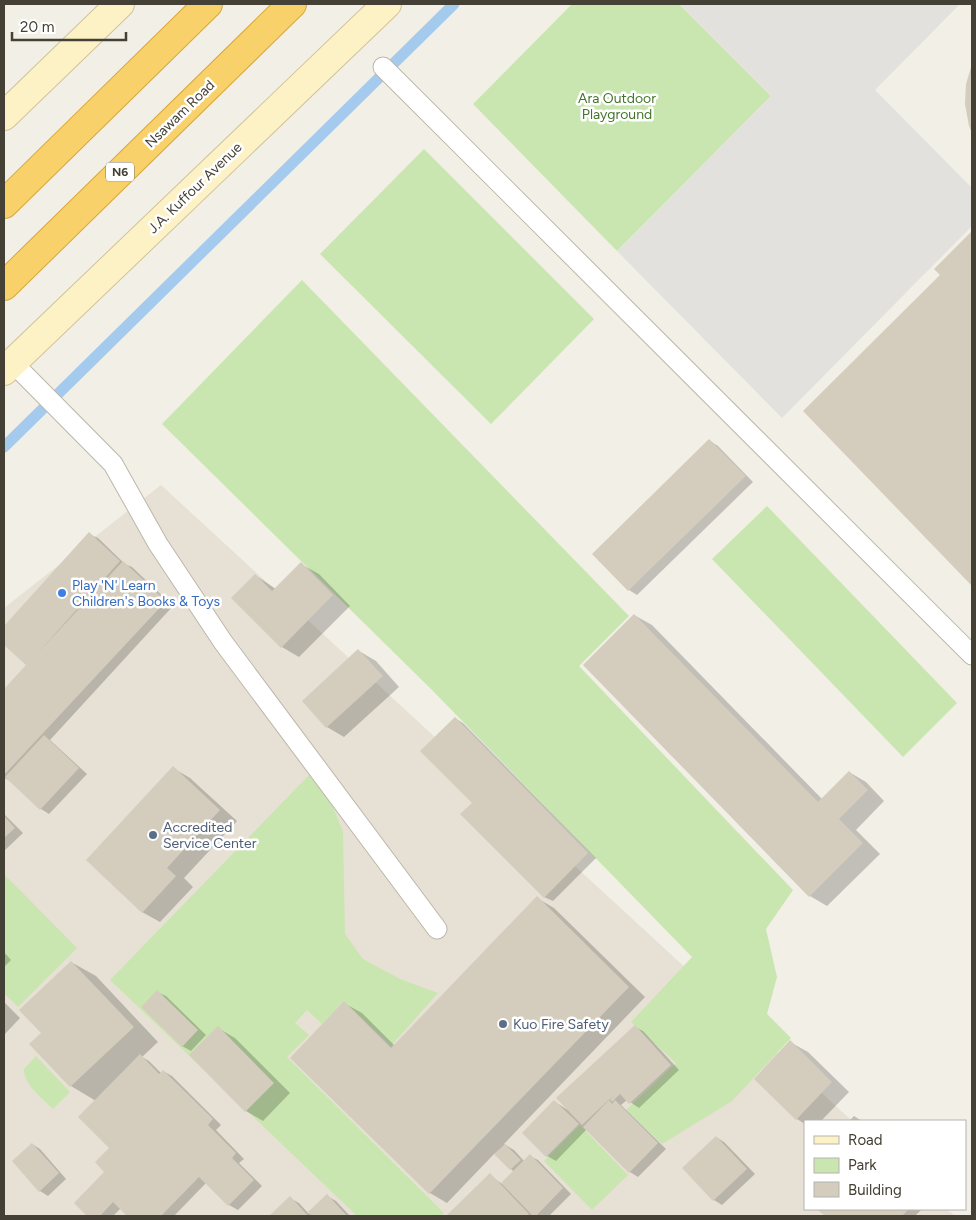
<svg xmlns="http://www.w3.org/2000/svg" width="976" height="1220" font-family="Figtree,sans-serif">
	<rect width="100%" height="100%" fill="#f2efe6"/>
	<!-- residential -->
	<path fill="#e6e1d4" d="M161 485 852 1121H805V1209H947L955 1216H4V608Z"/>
	<!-- green -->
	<path fill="#cae6b0" d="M572 4H679L771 96 617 251 473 104Z
		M424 149 594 319 491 424 320 254Z
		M302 280 629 616 579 666 793 890 766 929 777 977 767 1014 791 1038 732 1101 662 1144 626 1110 676 1063 631 1022 692 957 432 690 162 424Z
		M767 506 957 703 903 757 712 559Z
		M312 772 326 789 343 832 345 934 363 959 400 979 438 993 391 1046 344 1001 322 1024 307 1010 295 1023 309 1035 287 1057 444 1213 440 1216H357L110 980Z
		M4 874 77 948 18 1007 4 993V956L6 954 4 952Z
		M36 1056 70 1092 53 1109C43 1099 23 1084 24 1069Z
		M580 1125 628 1175 592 1210 544 1161Z"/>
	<!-- parking -->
	<path fill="#e3e1de" d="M679 4H960L875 90 972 188V226L782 418 617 251 771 96Z"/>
	<!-- shadow -->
	<path fill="#0003" d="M972 68V130L970 126V72Z
		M972 233V584L805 411 942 275 936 269Z
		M710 441 718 446 753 482 637 595 629 590 594 554Z
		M89 534 98 538 125 564 132 567 173 606 50 740 87 774 49 814 41 809 11 781 4 778V691L28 665 4 643V628Z
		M301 564 319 574 350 606 299 657 282 647 255 575 276 589Z
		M634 615 652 625 822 799 849 772 866 782 884 801 856 830 880 854 827 906 810 896Z
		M359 651 376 661 399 687 344 737 327 727 304 701Z
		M455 718 463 723 596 858 553 901 544 897Z
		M173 768 190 778 237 821 184 878 193 887 160 922 142 912Z
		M4 814 23 833 4 851Z
		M537 898 554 908 645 997 504 1144 514 1150 524 1161 530 1156 538 1160 571 1194 549 1216H448L490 1175 502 1184 514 1172 495 1153 447 1203 430 1193 344 1003 362 1013 395 1046Z
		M4 952 11 960 4 967Z
		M71 962 96 976 158 1042 142 1057 149 1061 161 1073 163 1071 172 1076 221 1125 216 1130 244 1159 239 1163 262 1186 238 1210 229 1205 206 1183 174 1216H129L121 1208 113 1216H89L76 1203 106 1172 111 1148 96 1101 71 1086 31 1044 43 1034Z
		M157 992 166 996 206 1035 191 1051 182 1046Z
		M4 1002 20 1018 4 1035Z
		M635 1027 643 1031 679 1070 639 1108 627 1100 621 1105 666 1149 638 1177 630 1172 587 1129 556 1161 547 1156 524 1133 555 1102 568 1110Z
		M218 1028 235 1038 290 1093 263 1121 246 1111 191 1055Z
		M790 1042 808 1052 849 1092 821 1121H805V1124L797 1119Z
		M854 1116 862 1121H849Z
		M716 1137 724 1142 755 1174 722 1205 714 1200Z
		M32 1144 40 1149 66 1179 48 1196 40 1191Z
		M327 1196 336 1201 350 1216H271L290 1198 299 1203 309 1214Z
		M822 1209H922L915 1216H827L820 1210Z"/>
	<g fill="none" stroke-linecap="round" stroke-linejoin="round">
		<!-- stream -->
		<path stroke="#a4cbee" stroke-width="11" d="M4 447 454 4"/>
	</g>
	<!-- building -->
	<path fill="#d4ccbc" d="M972 64V133L969 126 965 104 966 84Z
		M972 231V586L803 411 940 275 934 269Z
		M709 439 746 476 628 591 592 554Z
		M89 532 120 561 37 654 123 561 166 601 4 775V689L26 665 4 645V626Z
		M301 562 333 595 281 648 231 598 255 574 272 591Z
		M634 614 818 802 849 771 868 790 839 819 863 843 809 897 583 665Z
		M358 649 383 676 326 728 302 701Z
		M455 717 588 853 544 898 460 814 472 803 420 751Z
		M44 735 79 768 40 810 5 777Z
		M173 766 220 810 167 868 176 876 142 913 86 860Z
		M4 816 15 828 4 838Z
		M537 896 629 987 429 1194 290 1058 344 1001 391 1048Z
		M71 961 134 1027 70 1087 29 1044 41 1033 19 1010Z
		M157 990 198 1030 182 1047 141 1007Z
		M635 1025 671 1065 629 1104 620 1094 612 1102 610 1099 613 1096 582 1125 556 1098Z
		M218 1026 274 1083 245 1112 189 1055Z
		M790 1040 832 1082 796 1120 754 1079Z
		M140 1054 159 1074 163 1070 213 1119 208 1125 236 1153 232 1158 254 1180 228 1206 199 1177 161 1216H127L113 1202 100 1216H87L74 1203 104 1172 95 1162 109 1148 78 1117Z
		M554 1100 579 1124 546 1157 522 1133Z
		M609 1100 612 1104 615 1100 658 1143 629 1173 583 1127Z
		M716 1136 747 1169 713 1201 682 1168Z
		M32 1143 59 1173 39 1192 12 1161Z
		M505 1144 521 1160 510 1170 494 1154Z
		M530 1154 563 1188 536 1216H533L501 1183Z
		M490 1173 529 1214 527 1216H446Z
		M327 1194 347 1216H312L308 1212Z
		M290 1196 308 1216H269Z
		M820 1209H909L902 1216H825L818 1210Z"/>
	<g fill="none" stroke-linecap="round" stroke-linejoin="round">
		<defs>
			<path id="lane" d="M383 67 972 655
				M13 363 113 464 158 544 223 642 437 929"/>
			<path id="secondary" d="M4 116 120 4
				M4 371 387 4"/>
			<path id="highway" d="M4 204 208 4
				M4 286 292 4"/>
		</defs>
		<!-- lane casing -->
		<use href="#lane" stroke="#bdb7a9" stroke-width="21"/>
		<!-- secondary casing -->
		<use href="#secondary" stroke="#d1c497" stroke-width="30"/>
		<!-- highway casing -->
		<use href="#highway" stroke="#d8a73a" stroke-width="30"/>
		<!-- lane -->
		<use href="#lane" stroke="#fff" stroke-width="19"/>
		<!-- secondary -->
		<use href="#secondary" stroke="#fdf2c6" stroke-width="28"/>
		<!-- highway -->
		<use href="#highway" stroke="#f9d16a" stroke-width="28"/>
	</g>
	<!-- markers -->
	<circle fill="#3f7fe0" stroke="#fff" stroke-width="2" cx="62" cy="593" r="5"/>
	<g fill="#5c6f8a" stroke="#fff" stroke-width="2">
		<circle cx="153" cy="835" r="5"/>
		<circle cx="503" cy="1024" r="5"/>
	</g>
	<g text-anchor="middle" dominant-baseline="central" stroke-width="5" stroke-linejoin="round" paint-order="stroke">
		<!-- shield labels -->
		<rect fill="#fff" stroke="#7d7972" stroke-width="1" x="106" y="162.5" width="28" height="19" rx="4"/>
		<g font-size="12" font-weight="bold" fill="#454035">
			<text x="120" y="172">N6</text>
		</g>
		<!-- park labels -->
		<g font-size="14" fill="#43752b" stroke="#fff">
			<text x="617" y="98">Ara Outdoor<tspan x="617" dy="16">Playground</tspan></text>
		</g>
		<!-- street labels -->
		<g font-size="14" fill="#454035" stroke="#fff">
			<text transform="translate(180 114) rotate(-44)">Nsawam Road</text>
			<text transform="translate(195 188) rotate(-44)">J.A. Kuffour Avenue</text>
		</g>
		<!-- shop labels -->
		<g font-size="14" fill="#366cbe" stroke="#fff" text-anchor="start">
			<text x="72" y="585">Play 'N' Learn<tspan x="72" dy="16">Children's Books &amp; Toys</tspan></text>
		</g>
		<!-- service labels -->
		<g font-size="14" fill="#4e5e75" stroke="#fff" text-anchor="start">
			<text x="163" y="827">Accredited<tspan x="163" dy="16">Service Center</tspan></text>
			<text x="513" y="1024">Kuo Fire Safety</text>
		</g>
	</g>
	<!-- border -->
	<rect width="976" height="1220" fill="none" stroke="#454035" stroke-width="10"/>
	<!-- legend -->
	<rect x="804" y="1120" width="162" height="90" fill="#ffffff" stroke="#b5b3ae"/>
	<rect x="814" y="1136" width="25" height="8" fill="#fdf2c6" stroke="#b5b3ae"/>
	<text x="848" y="1145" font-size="15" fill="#454035">Road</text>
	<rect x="814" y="1158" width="25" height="15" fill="#cae6b0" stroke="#b5b3ae"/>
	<text x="848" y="1170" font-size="15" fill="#454035">Park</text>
	<rect x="814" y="1182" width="25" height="15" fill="#d4ccbc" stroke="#b5b3ae"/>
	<text x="848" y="1195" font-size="15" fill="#454035">Building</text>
	<!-- scale -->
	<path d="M12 32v8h114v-8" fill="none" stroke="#454035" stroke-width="2.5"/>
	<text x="20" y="32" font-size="15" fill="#454035" stroke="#ffffff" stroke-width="4" paint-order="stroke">20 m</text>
</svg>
